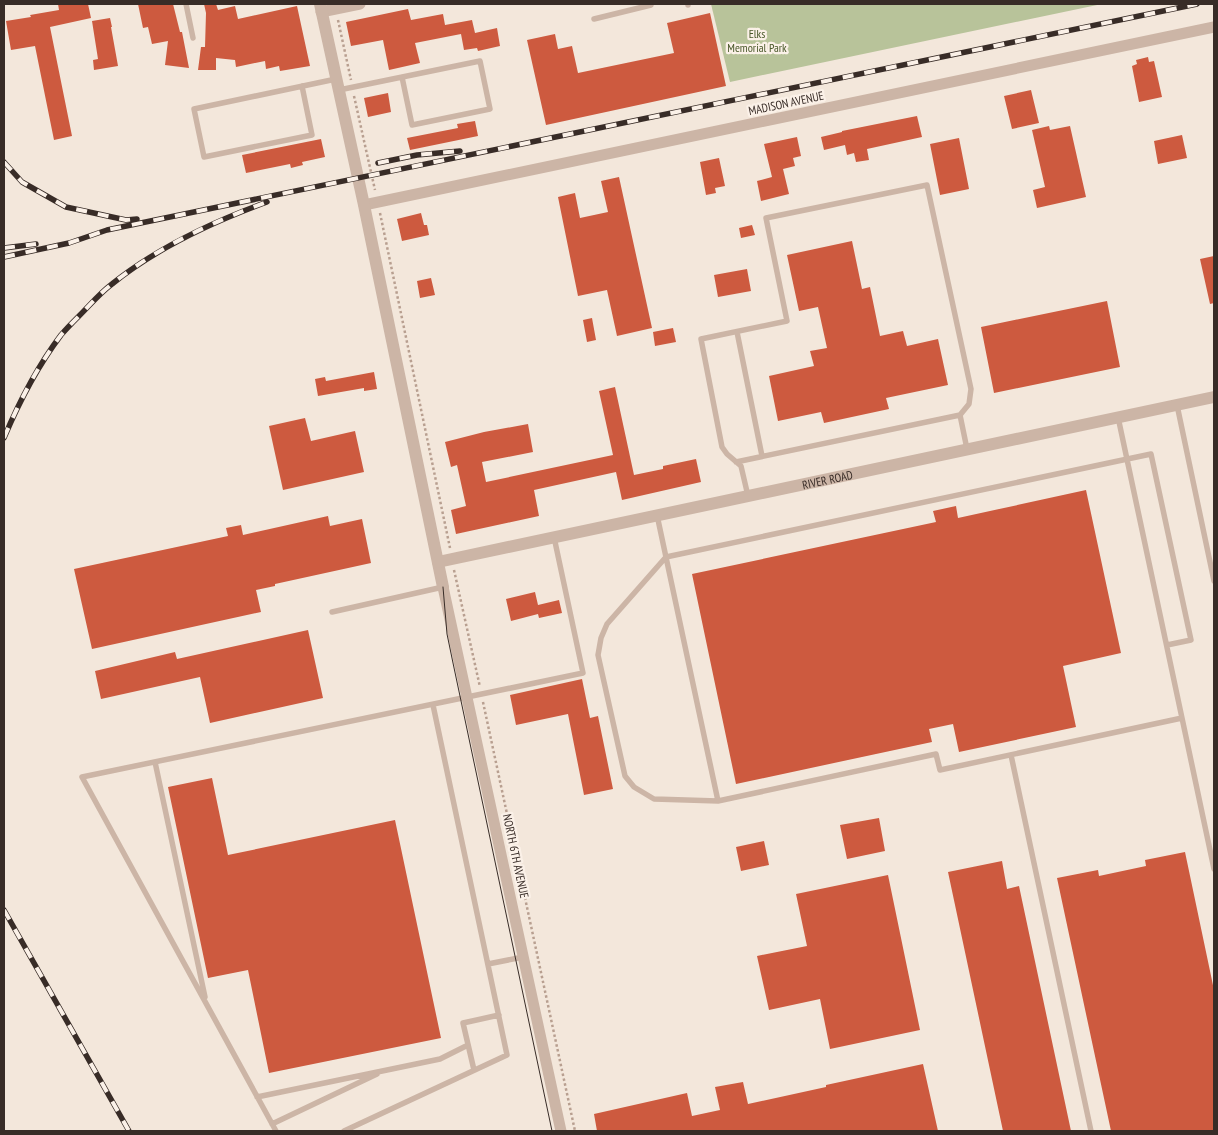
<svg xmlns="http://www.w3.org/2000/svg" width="1218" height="1135" font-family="'PT Sans Narrow',sans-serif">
	<rect width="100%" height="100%" fill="#f3e7db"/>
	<!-- green -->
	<path fill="#b8c39a" d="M711 4H1102L730 82Z"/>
	<!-- building -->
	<path fill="#cd5a3f" d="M58 4H88L91 18 50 27 72 136 54 140 35 46 11 50 6 21 31 17 30 15 59 10Z
		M138 4H173L180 32H182L189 68 165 65 168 41 152 44 148 27 143 28Z
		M204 4H216L218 10 235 6 238 19 297 6 310 66 280 71 279 66 266 69 265 61 236 67 235 60 216 58V70H198L201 47H205L206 13Z
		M408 9 411 20 443 14 445 25 472 20 475 33 497 28 500 46 478 51 477 48 464 50 461 34 415 43 420 63 389 70 383 40 351 46 346 22Z
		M710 13 726 86 546 125 527 40 555 34 558 49 572 46 578 73 674 53 667 23Z
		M110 18 112 27H111L118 66 94 70 93 60 98 59 92 21Z
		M1148 57 1149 62 1154 61 1162 97 1139 102 1132 66 1137 64 1136 60Z
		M1031 90 1039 123 1012 129 1004 96Z
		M388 93 391 112 368 117 364 98Z
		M917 116 922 137 867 149 869 160 856 162 854 153 847 155 845 145 824 150 821 137 842 132V131Z
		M475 121 478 136 410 150 407 138 458 128 457 124Z
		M1049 126 1050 130 1070 126 1086 197 1037 208 1033 190 1045 187 1032 130Z
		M1182 135 1187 158 1158 164 1154 141Z
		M797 137 801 156 793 158 795 166 783 169 789 194 761 201 757 181 772 177 764 144Z
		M959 138 969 189 940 195 930 144Z
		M321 139 325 157 302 162 303 165 291 168 290 164 246 173 242 155Z
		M719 158 725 186 715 188 716 193 706 195 700 162Z
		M619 177 652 328 617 336 607 290 578 296 558 197 575 193 580 218 608 212 601 181Z
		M421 213 424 225H427L429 235 402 241 397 219Z
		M752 225 755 235 741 238 739 228Z
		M852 241 862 289 870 287 880 336 903 331 907 346 938 339 948 385 886 398 889 409 824 423 821 412 778 421 769 376 814 366 810 351 827 348 818 307 799 311 787 255Z
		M1214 256V303L1210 304 1200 259Z
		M747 269 751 291 718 297 714 275Z
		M431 278 435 295 420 298 417 281Z
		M1107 301 1120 367 994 393 981 327Z
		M592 318 596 340 587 342 583 320Z
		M673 328 676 342 655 346 653 332Z
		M374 372 377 389 364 391V388L318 396 315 379 325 377 326 381Z
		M615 387 634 475 663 469V466L696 459 701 482 622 500 616 472 534 490 539 516 456 534 451 510 466 506 457 465 451 467 445 442 484 432 528 424 533 452 482 462 486 482 613 455 599 391Z
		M305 418 311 441 355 431 364 472 283 490 269 426Z
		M1086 490 1121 653 1063 666 1076 727 959 752 953 724 929 729 932 742 736 784 692 574 936 522 933 511 956 506 958 518Z
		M328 516 330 526 362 519 371 563 275 584V586L256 590 261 612 92 649 74 569 228 536 226 528 241 525 243 535Z
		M535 592 538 605 559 600 562 613 539 618 538 614 511 621 506 599Z
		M308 630 323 698 210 723 200 677 101 699 95 671 175 652 177 659Z
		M582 679 590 718 598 716 613 789 584 795 568 714 516 725 510 695Z
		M212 778 228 855 395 820 441 1038 269 1073 248 970 208 978 168 787Z
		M879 818 885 851 847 859 840 825Z
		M764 841 769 865 741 871 736 847Z
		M1185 852 1214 990V1131H1111L1057 878 1098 870 1099 876 1146 866 1145 860Z
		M1002 861 1007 889 1019 886 1071 1131H1003L948 872Z
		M888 875 920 1030 830 1049 820 999 769 1010 757 956 807 946 796 894Z
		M923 1064 938 1131H597L594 1114 687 1093 692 1116 720 1110 715 1087 743 1082 748 1104 826 1087V1085Z"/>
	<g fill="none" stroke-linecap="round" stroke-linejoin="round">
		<!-- path -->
		<path stroke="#b89f90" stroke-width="2.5" stroke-dasharray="2.5 2.5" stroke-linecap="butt" d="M338 20 351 80
			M354 96 375 190
			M380 213 450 548
			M454 570 480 687
			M483 702 575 1131"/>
		<!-- service -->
		<path stroke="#ccb5a6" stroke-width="5.5" d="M186 4 193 38
			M688 4V5
			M594 19 651 5V4
			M302 86 312 135 204 157 194 109 336 79
			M339 90 480 61 490 109 412 125 402 77
			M737 332 762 456
			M1177 405 1214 581
			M736 462 960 415
			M748 496 741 466 727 454 722 447 701 339 787 321 766 218 927 185 971 389 969 404 960 415 967 449
			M657 515 718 801 936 754 940 770 1182 718 1118 417
			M332 612 443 587
			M1182 718 1214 869
			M1011 755 1091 1131
			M155 762 205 997
			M718 801 654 799 634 787 625 776 598 655 601 638 607 624 666 557 1151 454 1191 640 1167 645
			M488 964 523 957
			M474 1070 463 1023 499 1015
			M257 1097 440 1059 468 1045
			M272 1124 377 1074
			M276 1131 82 777 583 673 554 537
			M344 1131 507 1055 433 705"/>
		<!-- minor -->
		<path stroke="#ccb5a6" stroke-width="11" d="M321 12 360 4
			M364 205 1214 27
			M443 587 561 1131"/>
		<!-- tertiary -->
		<g stroke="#ccb5a6" stroke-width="12">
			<path d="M320 4 364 205 443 587"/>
			<path id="s1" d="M438 562 1214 397"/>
		</g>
		<!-- tram -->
		<path stroke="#382c27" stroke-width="1" d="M443 587 447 634 453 663 552 1131"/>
		<defs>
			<path id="rail" d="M4 162 22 182 66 207 126 220 137 219
				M378 163 417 155 460 151
				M4 248 36 244
				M4 257 69 243 107 230 1197 4
				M4 438C19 402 37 367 61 335 67 328 73 322 79 316 90 305 100 293 112 284 158 247 212 222 267 202
				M4 910 129 1131"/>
		</defs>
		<!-- rail casing -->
		<use href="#rail" stroke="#382c27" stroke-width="5.5"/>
		<!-- rail -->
		<use href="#rail" stroke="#fbf1e8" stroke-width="4" stroke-dasharray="11" stroke-linecap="butt"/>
	</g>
	<g text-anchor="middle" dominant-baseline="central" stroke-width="4.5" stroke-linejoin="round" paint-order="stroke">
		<!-- park labels -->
		<g font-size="12" fill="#49582a" stroke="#fbf1e8">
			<text x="757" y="33">Elks<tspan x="757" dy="14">Memorial Park</tspan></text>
		</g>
		<!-- street labels -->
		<g font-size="12" fill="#382c27" stroke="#fbf1e8">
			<text transform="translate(786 103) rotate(-12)">MADISON AVENUE</text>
			<text stroke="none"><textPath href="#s1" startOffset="398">RIVER ROAD</textPath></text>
			<text transform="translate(516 856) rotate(78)">NORTH 6TH AVENUE</text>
		</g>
	</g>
	<!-- border -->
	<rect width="1218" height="1135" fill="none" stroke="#382c27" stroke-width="10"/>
</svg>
